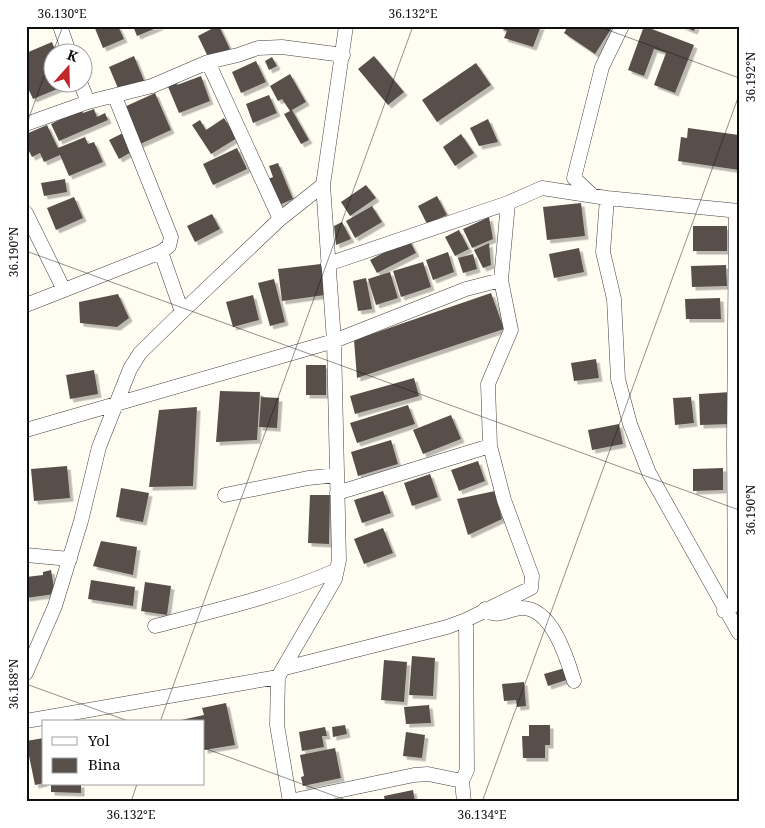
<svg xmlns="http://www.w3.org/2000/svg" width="765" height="828" font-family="'Noto Serif',serif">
	<defs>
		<filter id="shadow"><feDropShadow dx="3.5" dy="3.5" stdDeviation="0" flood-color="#0004"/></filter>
	</defs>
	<rect width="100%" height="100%" fill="#fffcf1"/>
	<!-- building -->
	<path fill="#58504b" filter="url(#shadow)" d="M94 26H118L124 39 103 48Z
		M133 26H161L137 36Z
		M217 26H219L230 49 209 59 198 36Z
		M500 26H541L533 47 504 38 507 31 500 28Z
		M568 26H613L595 54 564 33Z
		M644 26 694 45 675 93 654 85 666 53 654 49 644 76 628 70Z
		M681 26H696L694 31Z
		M52 42 56 52H52V82L72 83 33 99 28 88 26 89V53Z
		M134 56 145 83 120 93 109 67Z
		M374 56 404 92 388 105 358 69Z
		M272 57 277 66 269 70 265 61Z
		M256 61 266 82 241 93 232 72Z
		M476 63 491 85 437 122 422 100Z
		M290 74 306 102 292 110 309 140 301 144 284 114 290 111 282 99 278 101 270 86Z
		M201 76 210 101 179 113 166 82 175 79 177 85Z
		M155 93 171 130 138 145 122 108Z
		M269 95 277 113 253 123 246 104Z
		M81 109 83 113 94 109 97 117 105 113 108 120 59 141 51 124Z
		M224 118 237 138 211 154 192 125 200 120 206 130Z
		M488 119 498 142 479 146 470 128Z
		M47 125 58 148 85 137 88 144 94 142 103 162 69 176 60 155 44 162 40 153 32 157 26 145V134Z
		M688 128 739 135V170L678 161 681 137 687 138Z
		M123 133 133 151 119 159 109 140Z
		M461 134 474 153 455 166 443 147Z
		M237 148 247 169 213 185 203 164Z
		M278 163 293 199 279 205 268 179 273 177 269 166Z
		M65 179 67 192 44 196 41 183Z
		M366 185 376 198 350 216 341 202Z
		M437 196 447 215 427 224 418 206Z
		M74 197 83 218 56 230 47 208Z
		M581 203 585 236 547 240 543 207Z
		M372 206 382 222 355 238 346 221Z
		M212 214 220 229 195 242 187 226Z
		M489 217 493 239 472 248 463 229Z
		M342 222 351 239 336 245 334 226Z
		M693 226H727V251H693Z
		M459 230 469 249 455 256 445 237Z
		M409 239 416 253 377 273 370 260Z
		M489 243 491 265 483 268 474 250Z
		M579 248 584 272 554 278 549 254Z
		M448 252 454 272 433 280 426 260Z
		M473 254 477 269 463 273 458 258Z
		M423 262 431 287 401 297 393 271Z
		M321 264 325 295 282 301 278 269Z
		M726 265 727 286 692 287 691 266Z
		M390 272 398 298 376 305 368 279Z
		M366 278 372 309 358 311 353 281Z
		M274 279 285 322 270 326 258 283Z
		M491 293 504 329 357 378 354 340Z
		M118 294 129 318 117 327 80 323 79 302Z
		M253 295 259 320 233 327 226 302Z
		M720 298 721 319H686L685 299Z
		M596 359 599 378 574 381 571 363Z
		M306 365H326V395H306Z
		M94 370 98 394 70 399 66 375Z
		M414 378 419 396 355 414 350 396Z
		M220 391 260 392 257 440 216 442Z
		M731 392 732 424 700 425 699 394Z
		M261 397 279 398 277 428 259 427Z
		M691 397 694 423 675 425 673 398Z
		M408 405 415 424 357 443 350 423Z
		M197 407 193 486 149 487 159 410Z
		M451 415 461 439 423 454 413 430Z
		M619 424 623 444 592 450 588 430Z
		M391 440 398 464 358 476 351 452Z
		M478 461 485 481 459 491 451 470Z
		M67 466 70 498 34 501 31 469Z
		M723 468V490L693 491V469Z
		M430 474 438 497 412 506 404 483Z
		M121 488 149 493 143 522 116 517Z
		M383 491 391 513 362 523 354 500Z
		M495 491 502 519 468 535 457 499Z
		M310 495H330L329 544 308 543Z
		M383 528 393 553 364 564 354 539Z
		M101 541 137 547 133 575 93 566Z
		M51 570 55 594 26 598V577L43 575V572Z
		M91 580 135 587 133 606 88 599Z
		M145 582 171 586 167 615 141 611Z
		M412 656 435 658 433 696 409 695Z
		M384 660 407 662 404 702 381 700Z
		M565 668 569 679 548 686 544 674Z
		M524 682 526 706 517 707 516 700 504 701 502 684Z
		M226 703 235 745 204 750V722H182L181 720 204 715 202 708Z
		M429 705 431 723 406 724 404 707Z
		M345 725 347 734 333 737 332 727Z
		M529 725H550V745H545V758H523L522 736H529Z
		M325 727 327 736H322L324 747 302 751 299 732Z
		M406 732 425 735 422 758 403 756Z
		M44 738V783L35 785 26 741Z
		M335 748 341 778 303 786 301 777 304 776 300 755Z
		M51 784H81V793L51 792Z
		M413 790 415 802H385L384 796Z
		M338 799V802H324V801Z"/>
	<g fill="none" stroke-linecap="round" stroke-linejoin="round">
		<defs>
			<path id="minor" d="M60 26 69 52
				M208 62 280 219
				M80 82 88 102
				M26 124 88 102 152 86 208 62 238 55 258 48 282 47 343 55
				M592 195 574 178 602 67 622 26
				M607 198 603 252 614 299 618 379 630 424 649 473 739 633
				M26 213 64 290
				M161 252 182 312
				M328 264 508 203 542 188 607 198 739 211
				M26 305 161 252 169 246 171 237 115 97
				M26 430 334 341 466 289 501 280
				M337 493 490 446
				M225 495 308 478 337 475
				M26 555 70 559
				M485 609C497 620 509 608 522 608 552 608 567 658 574 681
				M724 611 733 606 735 600 734 442 736 211
				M155 626C217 610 278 596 337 570
				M285 668 447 627 466 620 531 588 532 576 504 500 490 446 488 384 511 330 501 280 508 203
				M26 673 55 606 81 521 99 447 130 369 140 353 182 312 280 219 323 185 346 26
				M26 721 278 677
				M462 781 464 802
				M290 801 414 775 428 774 462 781 467 770 466 620
				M290 802 277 725 278 677 335 579 339 560 334 341 323 185"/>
		</defs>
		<!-- minor casing -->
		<use href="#minor" stroke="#424242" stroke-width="15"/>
		<!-- minor -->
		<use href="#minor" stroke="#fff" stroke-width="14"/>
	</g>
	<!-- ticks -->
	<path fill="none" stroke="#0f0f0f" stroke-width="1" stroke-opacity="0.45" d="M597 26 739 78M53 52 63 26M26 126 52 54M26 251 739 510M26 684 131 722M160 722 413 26M204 748 351 802M131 802 137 784M482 802 739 95"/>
	<!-- border -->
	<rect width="765" height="828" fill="none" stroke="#ffffff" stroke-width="55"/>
	<!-- legend -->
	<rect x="42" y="720" width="162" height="65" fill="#ffffff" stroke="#9f9f9f"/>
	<rect x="52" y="737" width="25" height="8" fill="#ffffff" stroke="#9f9f9f"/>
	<text x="88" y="746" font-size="15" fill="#0f0f0f">Yol</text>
	<rect x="52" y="758" width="25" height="15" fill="#58504b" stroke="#9f9f9f"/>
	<text x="88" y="770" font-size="15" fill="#0f0f0f">Bina</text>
	<!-- north arrow -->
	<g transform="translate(68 68) rotate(20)"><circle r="24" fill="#ffffff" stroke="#9f9f9f"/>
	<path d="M0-4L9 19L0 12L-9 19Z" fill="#c0262a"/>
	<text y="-8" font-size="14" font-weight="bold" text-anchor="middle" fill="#0f0f0f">K</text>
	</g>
	<rect x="28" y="28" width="710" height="772" fill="none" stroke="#0f0f0f" stroke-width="2"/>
	<g font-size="12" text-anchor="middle" fill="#0f0f0f">
		<text x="62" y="18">36.130°E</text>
		<text x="413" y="18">36.132°E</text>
		<text transform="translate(751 77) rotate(-90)" y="4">36.192°N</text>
		<text transform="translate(14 252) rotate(-90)" y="4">36.190°N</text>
		<text transform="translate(751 510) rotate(-90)" y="4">36.190°N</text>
		<text transform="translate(14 684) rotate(-90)" y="4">36.188°N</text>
		<text x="131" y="819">36.132°E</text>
		<text x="482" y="819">36.134°E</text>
	</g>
</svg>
